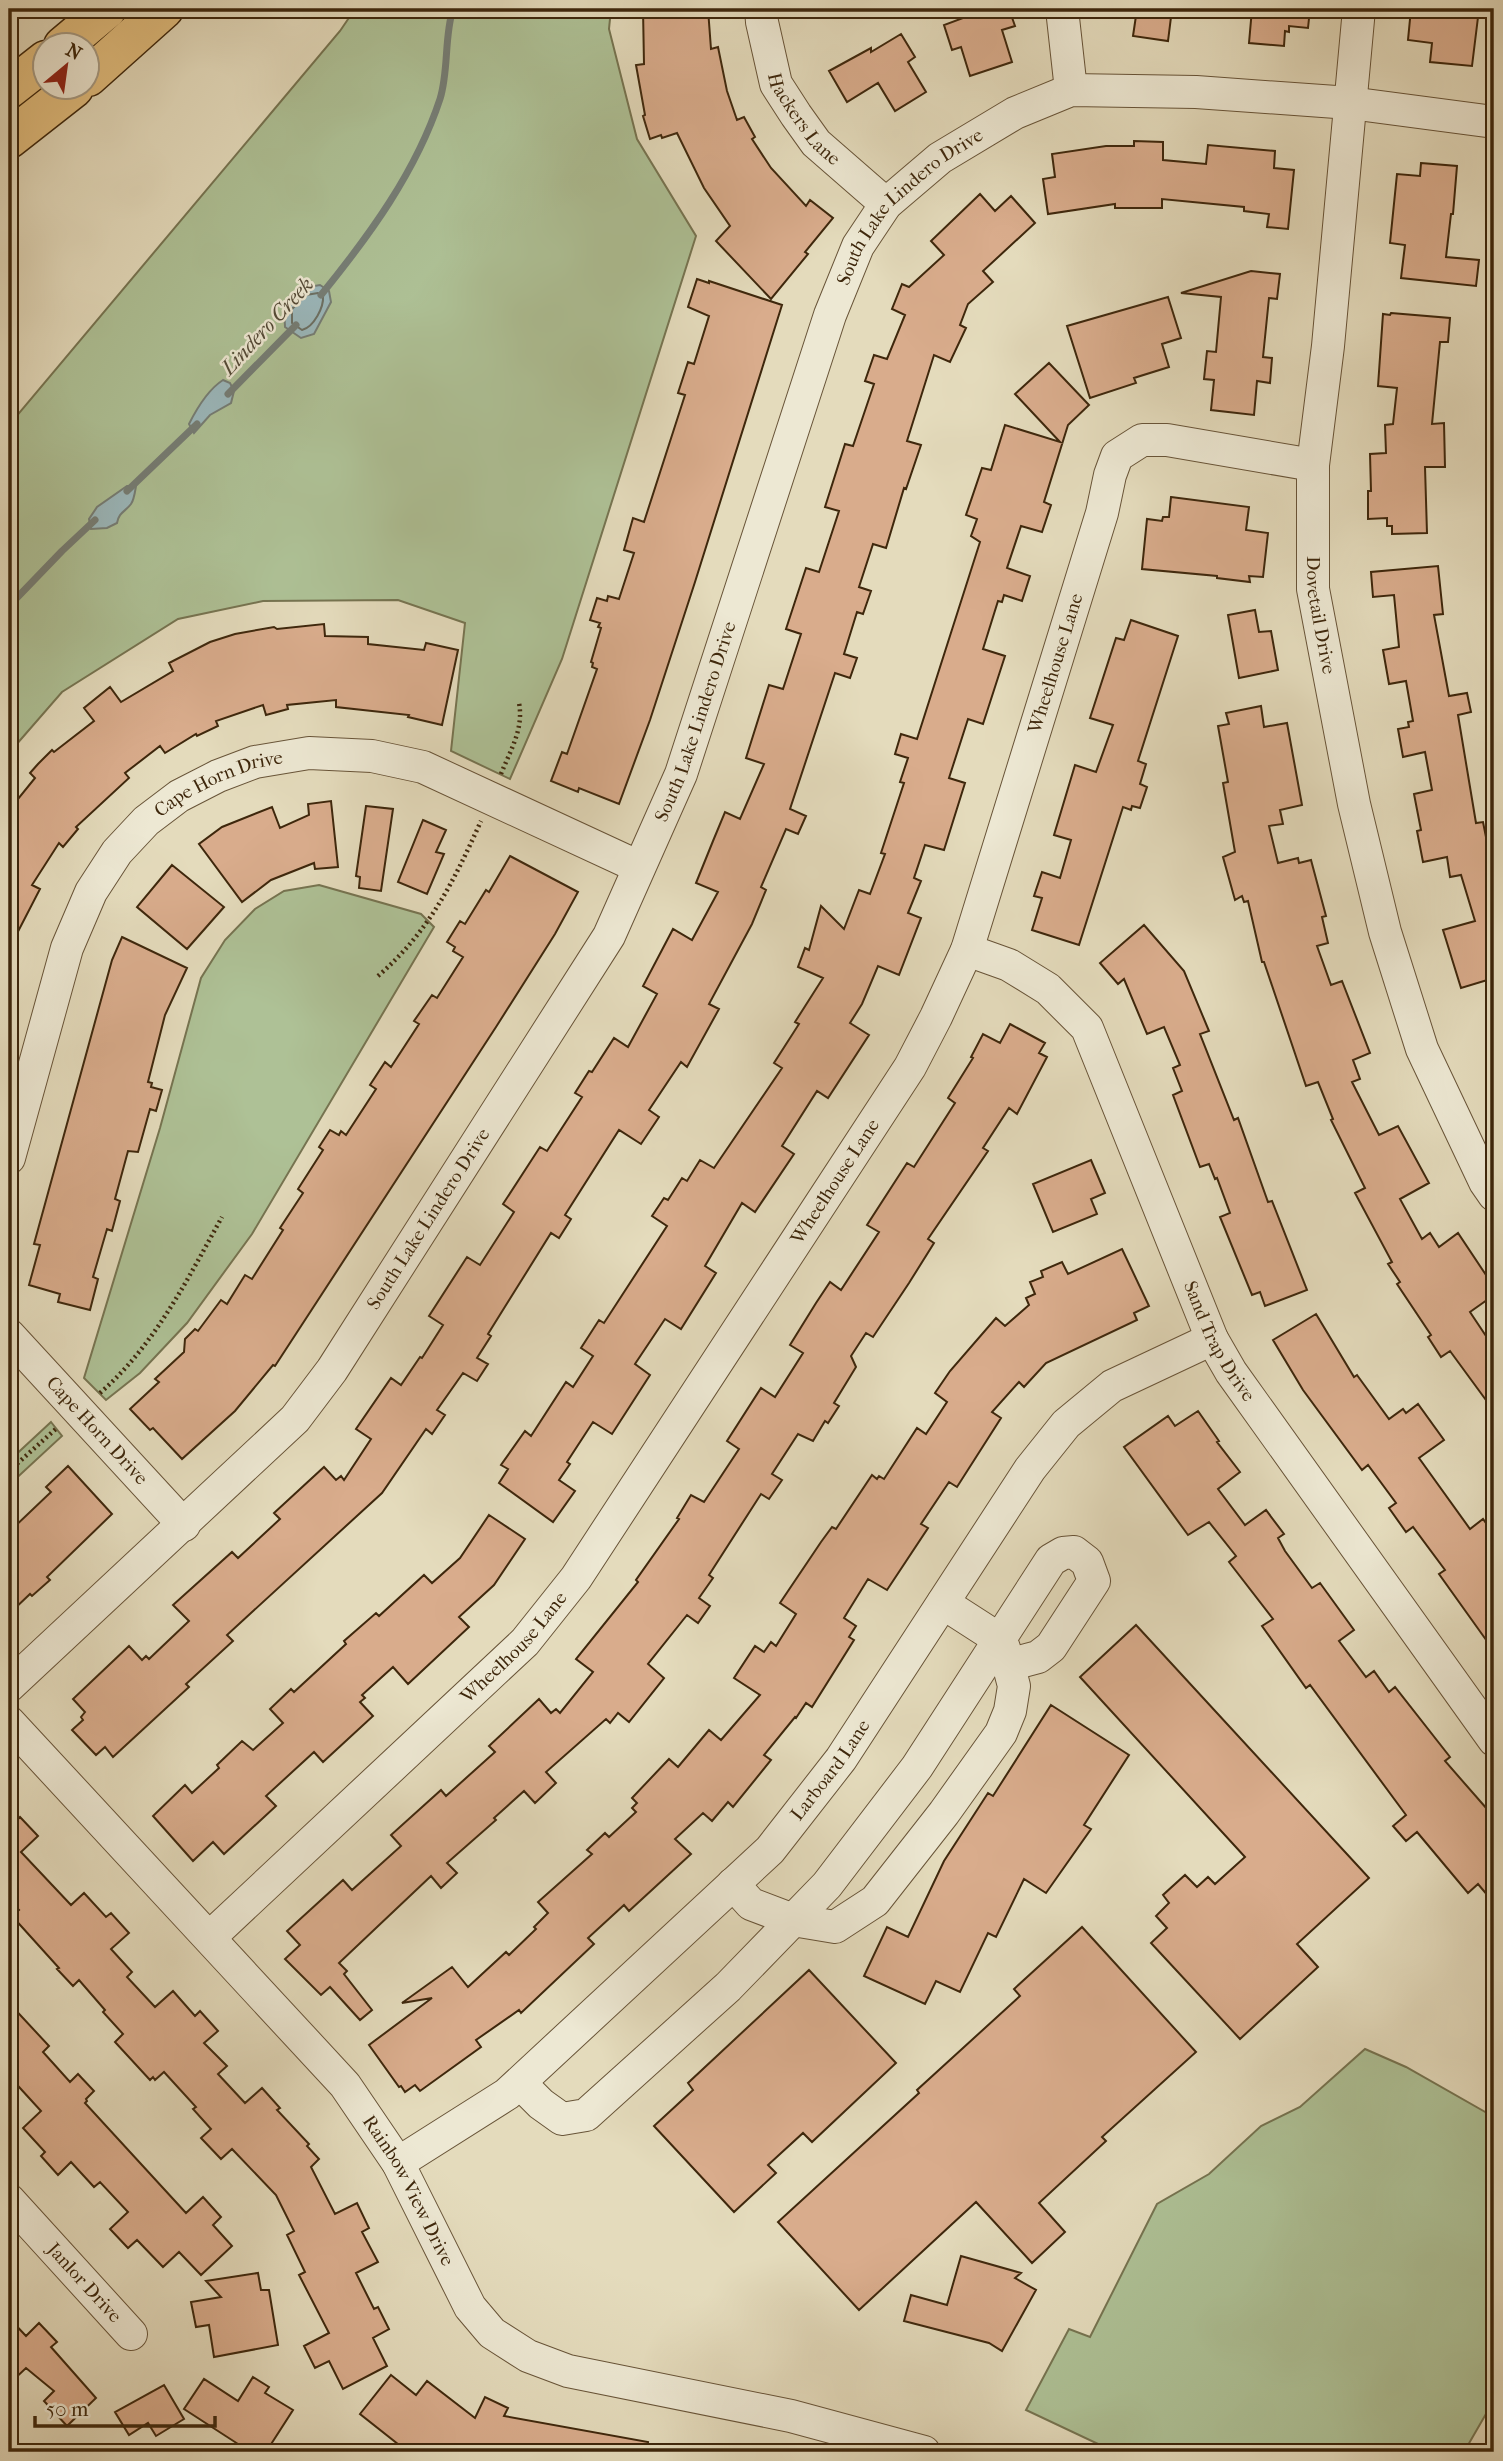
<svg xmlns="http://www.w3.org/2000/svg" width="1503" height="2461" font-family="'IM FELL French Canon',serif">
	<rect width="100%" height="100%" fill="#e4dbbc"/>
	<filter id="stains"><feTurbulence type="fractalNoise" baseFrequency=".00286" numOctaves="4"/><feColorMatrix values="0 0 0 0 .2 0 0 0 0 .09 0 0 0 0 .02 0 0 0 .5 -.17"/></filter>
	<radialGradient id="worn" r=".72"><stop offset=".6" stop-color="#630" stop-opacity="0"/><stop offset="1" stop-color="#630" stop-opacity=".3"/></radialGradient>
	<!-- green -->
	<path fill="#aec196" stroke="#767451" stroke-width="2" d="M355 9H611L609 29 637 139 696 236 562 659 510 779 451 751 465 623 398 600 263 601 178 619 62 692 9 753V425L340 31Z
		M319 885 421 914 434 927 252 1234 187 1323 140 1373 106 1400 84 1378 160 1128 201 978 225 940 255 909 284 891Z
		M51 1422 62 1436 9 1485V1461Z
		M1365 2049 1406 2067 1494 2117V2400L1464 2452H1115L1026 2410 1069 2329 1090 2337 1157 2204 1209 2174 1261 2126 1300 2107Z"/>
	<!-- water -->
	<path fill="#9bb8bc" stroke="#767e76" stroke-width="2" d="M320 285 329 291 331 302 314 334 301 338 285 327 284 307 303 288Z
		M223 380 230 383 234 391 231 403 210 415 194 433 189 424C197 408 209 389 223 380Z
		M127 486H136C135 492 134 500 131 504 125 512 119 512 117 523L107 528 91 529 89 519 97 507Z"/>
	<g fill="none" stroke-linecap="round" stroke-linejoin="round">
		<!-- shore -->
		<path stroke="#6c7064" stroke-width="2" d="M318 293 323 296C324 307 314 327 302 330L292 323V309L306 295Z"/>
		<!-- stream -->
		<path stroke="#767e76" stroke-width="7" d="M321 295C369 236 416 172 440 99 449 70 444 37 453 9
			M228 394 296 325
			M127 491 197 424
			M9 606 62 551 95 520"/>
	</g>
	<!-- building -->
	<path fill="#d9ac8c" stroke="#3e270c" stroke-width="2" d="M643 9H708L711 49 718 47 727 91 737 120 744 117 755 137 752 139 771 168 806 206 810 200 833 218 805 252 808 254 771 299 716 241 730 226 704 188 677 133 662 138 661 135 650 139 643 116 645 115 636 65 644 64Z
		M987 9H1009L1015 26 1002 30 1012 62 970 76 961 47 952 50 944 25Z
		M1137 9H1172L1168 41 1133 36Z
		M1252 9H1310L1308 28 1289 26V32L1285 31 1284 46 1249 43Z
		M1411 9H1479L1472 66 1430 62 1432 43 1408 40Z
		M901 34 915 57 908 62 926 92 895 111 878 83 847 102 829 71 871 48V52Z
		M1134 141 1163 142V160L1206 164 1208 145 1275 151 1274 168 1294 170 1288 229 1267 227 1269 214 1244 211V207L1162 199V208H1115V204L1048 214 1043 179 1055 177 1052 154 1106 146H1134Z
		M1421 163 1457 166 1453 214H1451L1446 257 1479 260 1476 286 1401 278 1405 245 1390 243 1397 174 1420 176Z
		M980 194 995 211 1011 196 1035 223 983 271 993 282 968 304 960 325 966 328 950 362 934 355 907 441 921 445 906 489 904 488 886 548 873 544 859 587 871 591 863 614 857 612 844 654 857 658 850 678 835 673 790 809 806 816 798 834 786 829 761 887 766 890 752 924 709 1004 719 1009 687 1067 681 1062 649 1110 659 1117 641 1144 619 1130 565 1215 571 1219 559 1238 551 1233 488 1334 491 1336 477 1358 488 1364 477 1381 463 1373 437 1410 445 1415 432 1434 426 1429 382 1493 227 1635 233 1641 186 1684 189 1687 113 1757 105 1747 96 1755 72 1730 83 1720 81 1717 85 1712 73 1699 129 1646 142 1660 146 1656 149 1659 189 1621 173 1605 232 1552 238 1558 280 1519 274 1513 324 1467 336 1480 341 1476 344 1480 371 1439 356 1429 391 1378 401 1385 420 1357 422 1358 443 1325 429 1316 467 1257 480 1265 514 1212 503 1204 540 1147 547 1151 582 1097 575 1093 589 1071 592 1072 614 1038 628 1047 657 994 643 986 673 929 692 940 718 892 696 883 713 841 725 812 740 819 764 764 746 758 769 685 783 689 801 634 786 629 806 568 819 572 839 511 825 507 845 444 853 446 874 384 865 381 874 355 887 359 905 315 892 309 902 284 909 287 944 255 931 241Z
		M1251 271 1280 274 1277 299 1269 298 1263 357 1272 358 1270 383 1257 381 1254 415 1211 410 1214 380 1204 379 1207 351 1216 352 1221 297 1181 293Z
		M697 279 709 283V281L782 305 695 582 650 720 619 804 579 788 578 792 551 781 562 752 567 754 597 669 592 667 593 663 591 662 601 628 598 627 600 623 590 620 597 598 607 601 608 596 619 599 634 553 624 550 633 518 644 522 685 395 678 393 688 362 694 364 709 316 688 307Z
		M1168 297 1181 338 1162 344 1169 367 1134 378 1136 383 1090 398 1067 326Z
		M1391 313 1450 318 1448 342H1440L1432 424 1444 423 1445 467H1425L1427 533 1392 534V526H1387V518L1368 519V491H1371L1370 454 1386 453 1385 425 1393 424 1397 388 1378 386 1383 314 1390 315Z
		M1049 363 1089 405 1068 425 1044 502 1051 505 1042 532 1021 526 1007 568 1030 576 1022 601 1004 595 1002 602 998 601 983 649 1005 656 983 724 968 719 949 778 965 783 944 850 925 845 914 878 921 881 908 913 921 918 899 975 878 966 862 1004 850 1023 869 1035 828 1098 817 1091 782 1146 794 1154 755 1212 742 1203 705 1266 716 1273 681 1329 665 1319 635 1364 650 1375 612 1434 593 1422 567 1462 570 1464 559 1480 575 1491 553 1522 499 1483 508 1469 501 1465 525 1431 531 1436 566 1382 573 1387 593 1356 581 1348 599 1320 604 1323 667 1226 652 1216 664 1198 668 1200 682 1178 687 1181 700 1160 714 1168 782 1068 774 1063 799 1024 795 1022 823 978 798 967 805 948 809 950 821 906 844 929 859 890 870 894 885 854 881 853 904 783 900 782 908 758 895 754 901 734 917 739 980 542 971 536 977 519 966 515 982 468 991 470 1005 425 1060 442 1015 394Z
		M1171 497 1249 507 1246 530 1268 533 1263 577 1249 576 1250 582 1217 578V576L1142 569 1147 519 1162 521 1163 517H1169Z
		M1438 566 1443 614 1434 615 1449 696 1467 693 1471 712 1458 715 1476 823 1483 822 1494 877V978L1461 988 1443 930 1475 921 1461 875 1450 877 1447 857 1423 862 1417 831 1421 830 1414 794 1432 790 1425 752 1403 757 1398 729 1409 727 1408 722 1413 721 1406 681 1389 684 1383 650 1399 647 1394 595 1373 597 1371 572Z
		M1255 610 1259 632 1271 631 1278 670 1239 678 1228 615Z
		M1131 620 1178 636 1138 761 1146 764 1140 784 1147 787 1140 808 1132 806 1131 810 1123 807 1079 945 1032 930 1042 898 1034 896 1042 872 1060 878 1071 840 1054 835 1075 765 1096 772 1113 725 1090 718 1116 638 1124 640Z
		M324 624 325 636 368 637V644L424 650 426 643 458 650 442 725 408 717 409 715 336 707V700L287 705 288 709 266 715 263 705 216 721 218 726 197 736 196 734 165 753 160 746 125 773 129 778 76 827 78 829 63 847 59 843 32 885 40 889 9 949V810L35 778 30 773 38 764 52 750 54 752 94 721 84 708 110 687 121 702 173 671 169 663 210 642 235 634 274 627 277 629Z
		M1261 706 1264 727 1287 723 1302 805 1280 810 1283 824 1269 826 1278 863 1298 858 1299 863 1311 860 1326 916 1322 917 1328 943 1317 946 1331 985 1342 981 1370 1053 1353 1060 1360 1079 1352 1082 1379 1135 1398 1126 1429 1183 1400 1199 1422 1239 1430 1233 1439 1247 1458 1233 1494 1287V1295L1470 1312 1494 1348V1411L1450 1351 1441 1357 1428 1337 1431 1335 1397 1284 1400 1282 1388 1264 1392 1262 1355 1193 1365 1188 1331 1120 1333 1119 1318 1082 1306 1086 1264 962H1262L1248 901 1244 902 1242 896 1235 900 1223 857 1235 852 1223 783 1228 782 1218 726 1229 724 1226 713Z
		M331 801 338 867 315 869 314 863 271 880 242 902 199 844 222 827 272 807 280 828 309 815 308 804Z
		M366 806 393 809 381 891 359 888 360 877 356 876Z
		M423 820 446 830 436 852 444 854 427 894 398 882Z
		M510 856 578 892 555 934 496 1027 275 1366 273 1365 235 1411 182 1459 153 1428 150 1430 130 1409 159 1382 155 1379 184 1352 185 1339 195 1329 198 1331 221 1300 227 1304 245 1275 252 1279 283 1230 280 1228 303 1193 298 1189 323 1150 319 1147 330 1130 339 1135 341 1131 346 1135 376 1089 370 1085 385 1062 391 1067 419 1024 414 1021 432 995 437 998 463 957 453 951 455 947 447 942 460 921 465 924 486 890 489 892Z
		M172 865 224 907 187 949 137 907Z
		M1144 925 1184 971 1209 1031 1200 1034 1234 1120 1238 1118 1268 1202 1272 1201 1307 1290 1265 1306 1260 1292 1252 1295 1220 1217 1230 1213 1217 1178 1215 1179 1209 1164 1200 1167 1173 1095 1182 1091 1173 1068 1180 1065 1164 1027 1147 1034 1124 979 1118 984 1100 963Z
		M122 937 187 968 165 1015 148 1082 152 1083 151 1087 162 1090 156 1111 150 1109 138 1152 128 1151 115 1199 120 1201 112 1231 107 1229 93 1277 98 1279 90 1310 58 1302 60 1294 29 1285 40 1245 34 1244 112 960Z
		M1010 1024 1045 1043 1039 1053 1047 1057 1017 1114 1009 1108 983 1148 988 1151 928 1239 934 1243 909 1283 873 1337 866 1333 851 1356 856 1367 834 1403 839 1406 828 1423 825 1421 813 1441 798 1434 772 1474 782 1480 769 1499 761 1494 709 1575 713 1578 699 1598 710 1606 698 1623 687 1615 648 1664 664 1678 629 1722 618 1713 610 1723 606 1719 546 1772 556 1783 535 1803 524 1791 494 1818 496 1820 447 1863 457 1873 441 1888 431 1876 339 1963 347 1971 344 1974 372 2010 360 2020 330 1987 321 1995 285 1959 300 1945 287 1931 343 1880 352 1890 401 1846 391 1835 441 1790 446 1796 495 1752 489 1746 539 1699 551 1713 556 1709 560 1713 593 1672 576 1659 638 1582 636 1580 679 1519 677 1518 691 1495 704 1502 739 1449 727 1441 761 1388 775 1397 803 1353 790 1345 816 1303 830 1282 841 1290 879 1232 867 1225 907 1163 914 1167 955 1103 948 1098 973 1058 971 1057 983 1034 1000 1043Z
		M1091 1160 1105 1193 1091 1199 1097 1214 1053 1232 1033 1184Z
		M1122 1249 1149 1306 1134 1313 1137 1320 1046 1363 1024 1387 1019 1382 992 1412 1001 1418 957 1487 949 1482 921 1524 928 1528 887 1590 868 1579 844 1618 856 1626 849 1637 854 1640 812 1707 806 1703 796 1718 795 1717 764 1755 771 1760 733 1807 728 1802 712 1821 703 1813 675 1839 691 1854 629 1911 624 1905 588 1938 594 1944 521 2013 519 2010 476 2040 481 2047 420 2091 415 2085 405 2092 401 2086 399 2087 369 2045 432 1998 402 2003 452 1967 468 1987 506 1952 509 1955 536 1929 534 1927 548 1913 538 1902 592 1854 587 1850 605 1833 609 1837 636 1812 632 1808 637 1803 632 1798 669 1759 678 1767 709 1730 721 1740 760 1695 734 1678 755 1646 764 1652 771 1642 776 1646 796 1614 780 1603 821 1542 832 1527 836 1529 872 1475 877 1479 879 1476 884 1479 917 1428 926 1434 947 1402 935 1393 950 1371 996 1318 1005 1326 1029 1305 1026 1298 1035 1294 1030 1282 1043 1277 1041 1271 1062 1262 1068 1274Z
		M1316 1314 1354 1377 1357 1375 1389 1419 1403 1409 1406 1413 1418 1404 1444 1440 1419 1458 1470 1529 1483 1519 1494 1534V1651L1439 1574 1445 1570 1413 1527 1406 1532 1389 1508 1396 1503 1368 1465 1362 1470 1303 1390 1273 1340Z
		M1198 1411 1219 1441 1217 1442 1240 1472 1218 1489 1245 1525 1266 1510 1284 1534 1278 1538 1285 1551 1312 1588 1320 1583 1354 1630 1339 1641 1366 1677 1374 1671 1389 1692 1395 1687 1450 1757 1445 1761 1494 1817V1903L1478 1884 1468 1893 1417 1832 1406 1841 1393 1826 1406 1815 1310 1685 1306 1688 1262 1626 1273 1619 1229 1562 1236 1556 1209 1522 1188 1535 1124 1447 1168 1416 1175 1426Z
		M68 1466 112 1514 47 1577 50 1580 32 1596 30 1594 9 1614V1532L51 1492 46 1487Z
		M489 1515 525 1539 494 1585 459 1617 469 1627 408 1684 393 1667 362 1695 365 1698 360 1702 373 1716 323 1762 314 1752 266 1796 276 1806 224 1854 213 1842 193 1861 153 1816 185 1785 192 1793 219 1768 217 1765 242 1741 253 1750 283 1723 270 1709 291 1689 294 1692 346 1644 344 1641 376 1613 379 1616 424 1575 432 1583 460 1558Z
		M1136 1625 1369 1878 1297 1944 1318 1967 1240 2039 1151 1943 1167 1928 1156 1916 1169 1903 1163 1895 1185 1875 1197 1887 1208 1877 1215 1884 1245 1857 1080 1677Z
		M1051 1705 1129 1755 1084 1825 1091 1829 1046 1893 1024 1879 996 1937 988 1933 960 1992 936 1981 925 2004 864 1976 887 1927 908 1937 944 1861 988 1793 993 1796Z
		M20 1817 38 1836 21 1852 71 1905 84 1893 106 1917 111 1913 129 1933 111 1949 132 1972 127 1977 155 2007 173 1991 195 2016 200 2011 218 2031 204 2043 227 2066 218 2074 245 2103 262 2088 280 2108 277 2110 309 2144 307 2146 319 2159 311 2167 335 2214 357 2203 369 2228 362 2232 378 2262 356 2273 374 2309 378 2307 389 2329 373 2338 387 2366 343 2389 329 2361 315 2368 304 2346 329 2333 299 2275 305 2272 287 2235 294 2231 276 2195 232 2149 221 2159 201 2138 211 2129 193 2109 196 2107 164 2072 155 2080 153 2077 150 2080 115 2042 123 2034 103 2012 105 2010 79 1980 73 1986 57 1969 59 1968 12 1916 19 1910 9 1900V1828Z
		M1082 1927 1196 2052 1102 2137 1106 2141 1039 2203 1065 2232 1032 2263 976 2202 859 2310 778 2222 919 2093 917 2090 1020 1996 1014 1989Z
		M809 1970 896 2063 812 2142 803 2133 768 2165 776 2173 734 2212 654 2126 693 2090 688 2083Z
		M9 2003 49 2046 43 2052 70 2082 78 2074 94 2091 86 2099 87 2101 85 2103 186 2213 203 2197 221 2217 213 2225 232 2246 201 2275 179 2252 163 2267 137 2240 128 2248 110 2229 128 2212 100 2182 94 2187 71 2162 58 2175 41 2156 45 2152 23 2128 41 2111 9 2076Z
		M961 2256 1021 2273 1015 2278 1036 2290 1002 2351 989 2343 904 2321 911 2295 947 2305Z
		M258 2273 261 2290H269L278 2345 214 2357 209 2325 196 2327 191 2302 221 2297 206 2281Z
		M9 2318 26 2336 39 2323 57 2342 51 2347 96 2398 67 2426 44 2401 54 2391 26 2368 9 2384Z
		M391 2375 416 2395 427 2381 475 2418 485 2397 508 2408 504 2416 648 2442 647 2452H408L360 2414Z
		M253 2377 269 2387 265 2393 293 2410 266 2452H254L238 2444 184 2409 204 2379 238 2401Z
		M164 2385 184 2419 156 2436 148 2423 129 2435 115 2412Z"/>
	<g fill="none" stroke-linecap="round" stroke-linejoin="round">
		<defs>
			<g id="minor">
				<path id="s1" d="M761 9 762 22 776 84 796 115 816 143 886 204"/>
				<path d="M1062 9 1071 90"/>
				<path id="s2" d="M1359 9 1328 346 1313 465V589L1354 804 1385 932 1422 1049 1485 1182 1494 1195"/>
				<path id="s3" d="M967 950 1009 965 1048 989 1087 1028 1212 1339 1231 1372 1494 1740"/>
				<path id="s4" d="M9 1158 67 948 91 892 117 852 146 821 179 796 218 776 255 762 309 753 372 756 423 767 639 867"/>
				<path id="s5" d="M9 1335 184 1525"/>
				<path id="s6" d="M9 1686 295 1419 332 1370 609 936 681 774 830 315 858 246 886 204 940 158 1015 113 1071 90 1196 92 1350 103 1494 122"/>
				<path id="s7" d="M9 1722 345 2085 398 2163 470 2307 492 2333 528 2356 568 2371 791 2416 924 2452"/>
				<path d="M733 1884 751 1904 793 1920 835 1927 875 1901 944 1813 1001 1733 1010 1711 1014 1686 1004 1648 988 1632 943 1603"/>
				<path id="s8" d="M210 1937 525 1642 576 1578 910 1067 936 1017 967 950 1102 513 1110 475 1117 456 1142 440H1167L1313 465"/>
				<path d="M520 2083 541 2104 562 2119 586 2115 728 1987 827 1885 917 1767 1051 1560 1063 1553 1074 1552 1087 1562 1094 1581 1051 1647 1038 1657 1008 1665"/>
				<path id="s9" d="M398 2163 507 2094 770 1850 841 1759 1030 1469 1066 1424 1112 1386 1212 1339"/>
				<path id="s10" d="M9 2200 131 2334"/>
			</g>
			<path id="major" d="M63 46 107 9
				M88 77 164 9
				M9 89 46 60
				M9 139 74 88"/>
		</defs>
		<!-- minor casing -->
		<use href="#minor" stroke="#685438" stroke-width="34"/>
		<!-- major casing -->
		<use href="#major" stroke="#3e270c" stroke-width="41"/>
		<!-- path -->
		<path stroke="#3e270c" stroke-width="4.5" stroke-dasharray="2 3.5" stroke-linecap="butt" d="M501 774C510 751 524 729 519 703
			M378 976C429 932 454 881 481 821
			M100 1393C155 1345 187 1280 222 1217
			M9 1471 58 1427"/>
		<!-- minor -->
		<use href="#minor" stroke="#ede8d3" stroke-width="32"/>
		<!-- major -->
		<use href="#major" stroke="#e2be7e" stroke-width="38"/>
	</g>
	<g text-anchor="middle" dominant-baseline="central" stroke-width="5" stroke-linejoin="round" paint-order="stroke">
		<!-- street labels -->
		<g font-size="19" fill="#3e270c" stroke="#ede8d3">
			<text stroke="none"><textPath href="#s1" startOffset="121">Hackers Lane</textPath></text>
			<text stroke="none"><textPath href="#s6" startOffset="1766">South Lake Lindero Drive</textPath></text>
			<text stroke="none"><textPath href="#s2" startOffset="609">Dovetail Drive</textPath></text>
			<text stroke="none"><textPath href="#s8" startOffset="1554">Wheelhouse Lane</textPath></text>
			<text stroke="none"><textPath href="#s6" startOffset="1199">South Lake Lindero Drive</textPath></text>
			<text stroke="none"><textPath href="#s4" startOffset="452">Cape Horn Drive</textPath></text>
			<text stroke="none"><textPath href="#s8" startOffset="987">Wheelhouse Lane</textPath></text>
			<text stroke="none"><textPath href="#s6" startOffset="632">South Lake Lindero Drive</textPath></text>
			<text stroke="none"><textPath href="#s3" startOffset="486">Sand Trap Drive</textPath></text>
			<text stroke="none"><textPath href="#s5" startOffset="130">Cape Horn Drive</textPath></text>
			<text stroke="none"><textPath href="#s8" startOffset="420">Wheelhouse Lane</textPath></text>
			<text stroke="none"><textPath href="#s9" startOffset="588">Larboard Lane</textPath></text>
			<text stroke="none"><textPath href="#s7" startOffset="618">Rainbow View Drive</textPath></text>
			<text stroke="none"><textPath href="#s10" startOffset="112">Janlor Drive</textPath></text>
		</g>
		<!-- water labels -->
		<g font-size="21" font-style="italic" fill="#554b38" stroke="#ede8d3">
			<text transform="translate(267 326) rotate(-47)">Lindero Creek</text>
		</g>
	</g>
	<!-- margin -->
	<rect width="1503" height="2461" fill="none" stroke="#e4dbbc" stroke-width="35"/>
	<rect x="10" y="10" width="1482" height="2440" fill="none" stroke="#3e270c" stroke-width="3.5"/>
	<rect x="18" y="18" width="1468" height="2426" fill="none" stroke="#3e270c" stroke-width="2"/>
	<!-- north arrow -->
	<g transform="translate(66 66) rotate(29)"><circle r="33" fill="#ede8d3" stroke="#a79b83" stroke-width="2"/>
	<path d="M0-5L12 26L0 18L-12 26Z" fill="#8f2418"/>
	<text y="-10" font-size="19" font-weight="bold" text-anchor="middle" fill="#3e270c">N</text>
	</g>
	<!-- scale -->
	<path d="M35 2416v10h180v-10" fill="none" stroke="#3e270c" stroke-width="3.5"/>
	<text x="46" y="2416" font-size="21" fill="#3e270c" stroke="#ede8d3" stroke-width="5" paint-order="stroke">50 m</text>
	<rect width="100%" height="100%" filter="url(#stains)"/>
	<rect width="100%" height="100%" fill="url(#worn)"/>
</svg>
